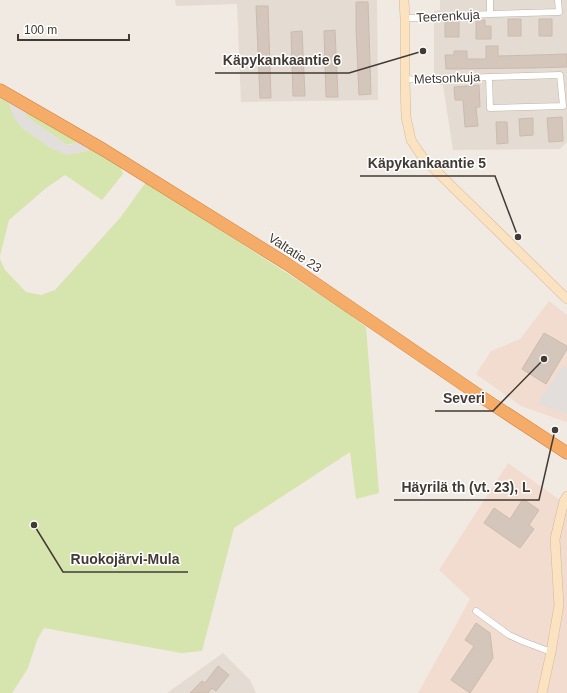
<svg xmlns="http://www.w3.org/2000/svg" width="567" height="693" font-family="Helvetica,sans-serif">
	<rect width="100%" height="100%" fill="#f1eae3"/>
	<!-- residential -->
	<path fill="#e4dbd2" d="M175 0H377L378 100 241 102 237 4 176 6Z
		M440 0H567V142L560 149 453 150 443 85 434 84V11L440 10Z
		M223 653 250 680 256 693H167Z"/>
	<!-- commercial -->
	<path fill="#f2dccf" d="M549 301 567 315V421L566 422 521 406 476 374 491 351 520 339Z
		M508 463 567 505V693H418L470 599 439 570Z"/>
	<!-- green -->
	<path fill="#d6e4ad" d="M0 95 7 99 22 128 51 148 67 155 94 149 120 166 123 174 102 200 65 175 46 188 9 220 0 256Z
		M25 108 79 140C75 143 72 145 66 144L28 118 26 115Z
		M146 182 344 310 366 327 379 493 356 499 350 452 234 528 202 651 181 653 44 628 37 640 28 668 12 693H0V259L5 270 26 292 41 295 55 290 120 218Z"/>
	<!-- parking -->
	<path fill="#e1dedc" d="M7 99 25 108 26 115 29 118 66 144 70 145 73 144 79 140 94 149 67 155 51 148 22 128 14 118Z
		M563 366 567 368V414L537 404Z"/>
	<!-- building -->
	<path fill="#d5c6bc" stroke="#ccbaad" d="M356 2H368L371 94 359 95 356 28Z
		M256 6H268L271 98H260Z
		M508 19H521V36H508Z
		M539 19H552V36H539Z
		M476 20H485V26H491V39H476Z
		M445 21H459V37H445Z
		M335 30 338 97H326L324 31Z
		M302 31 305 96H293L291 32Z
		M486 46H498V56L537 55 567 54V67L532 68 446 69 445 55H454V51H467V59H486Z
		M479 85 480 107H476L478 126 465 127 463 100H455L454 87Z
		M562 117 563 141 549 142 547 118Z
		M533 118V135L520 136 519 119Z
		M496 122H507L508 143 497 144Z
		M544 333 567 346V349L546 384 522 369Z
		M523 499 539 510 529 525 534 529 520 548 484 523 494 508 510 519Z
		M476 623 490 633 493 658 470 693 451 680 474 646 465 640Z
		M218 666 229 675 216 691 212 688 208 693H190L202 681 205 683Z"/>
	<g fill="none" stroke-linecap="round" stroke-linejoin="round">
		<defs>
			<path id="street" d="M490 0V14
				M405 18H422L490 14 559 12 558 0
				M405 79 424 80 489 77 560 75 563 106 490 108 489 77
				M476 611 509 635 522 641 551 652"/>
			<path id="secondary" d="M404 0 405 18V79L406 117 411 140 423 158 567 299
				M542 693 551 652 559 605 555 539 564 501 567 496"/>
			<path id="highway" d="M0 90 104 150 287 264 483 398 567 453"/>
		</defs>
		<!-- street casing -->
		<use href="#street" stroke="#beb3aa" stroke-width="7"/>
		<!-- secondary casing -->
		<use href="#secondary" stroke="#d2b797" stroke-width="10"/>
		<!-- highway casing -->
		<use href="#highway" stroke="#d47d39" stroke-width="13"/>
		<!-- street -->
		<use href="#street" stroke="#fff" stroke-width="6"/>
		<!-- secondary -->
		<use href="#secondary" stroke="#fbe3c2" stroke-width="9"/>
		<!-- highway -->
		<use href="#highway" stroke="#f6ac69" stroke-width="12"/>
	</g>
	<g text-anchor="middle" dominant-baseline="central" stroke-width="3" stroke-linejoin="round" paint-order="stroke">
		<!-- street labels -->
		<g font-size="13" fill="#423a34" stroke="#fff">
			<text transform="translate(448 16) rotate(-3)">Teerenkuja</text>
			<text transform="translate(447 78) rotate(-2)">Metsonkuja</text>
			<text transform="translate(295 253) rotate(33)">Valtatie 23</text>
		</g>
	</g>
	<!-- callouts -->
	<path fill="none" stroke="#423a34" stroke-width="1.5" d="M423 51L349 73H215M518 237L495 176H360M544 359L493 411H435M555 430L539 500H394M34 525L63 572H188"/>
	<g fill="#423a34" stroke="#fff" stroke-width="1.5">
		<circle cx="423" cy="51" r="4"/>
		<circle cx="518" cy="237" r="4"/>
		<circle cx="544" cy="359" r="4"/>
		<circle cx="555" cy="430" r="4"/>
		<circle cx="34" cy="525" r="4"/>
	</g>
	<g font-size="14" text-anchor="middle" font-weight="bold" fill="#423a34" stroke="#fff" stroke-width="3" stroke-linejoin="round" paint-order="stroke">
		<text x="282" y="65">Käpykankaantie 6</text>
		<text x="427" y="168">Käpykankaantie 5</text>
		<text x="464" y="403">Severi</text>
		<text x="466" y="492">Häyrilä th (vt. 23), L</text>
		<text x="125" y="564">Ruokojärvi-Mula</text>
	</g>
	<!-- scale -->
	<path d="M18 34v6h111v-6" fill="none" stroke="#423a34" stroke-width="2"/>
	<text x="24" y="34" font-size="12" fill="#423a34" stroke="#ffffff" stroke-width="3" paint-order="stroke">100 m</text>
</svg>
